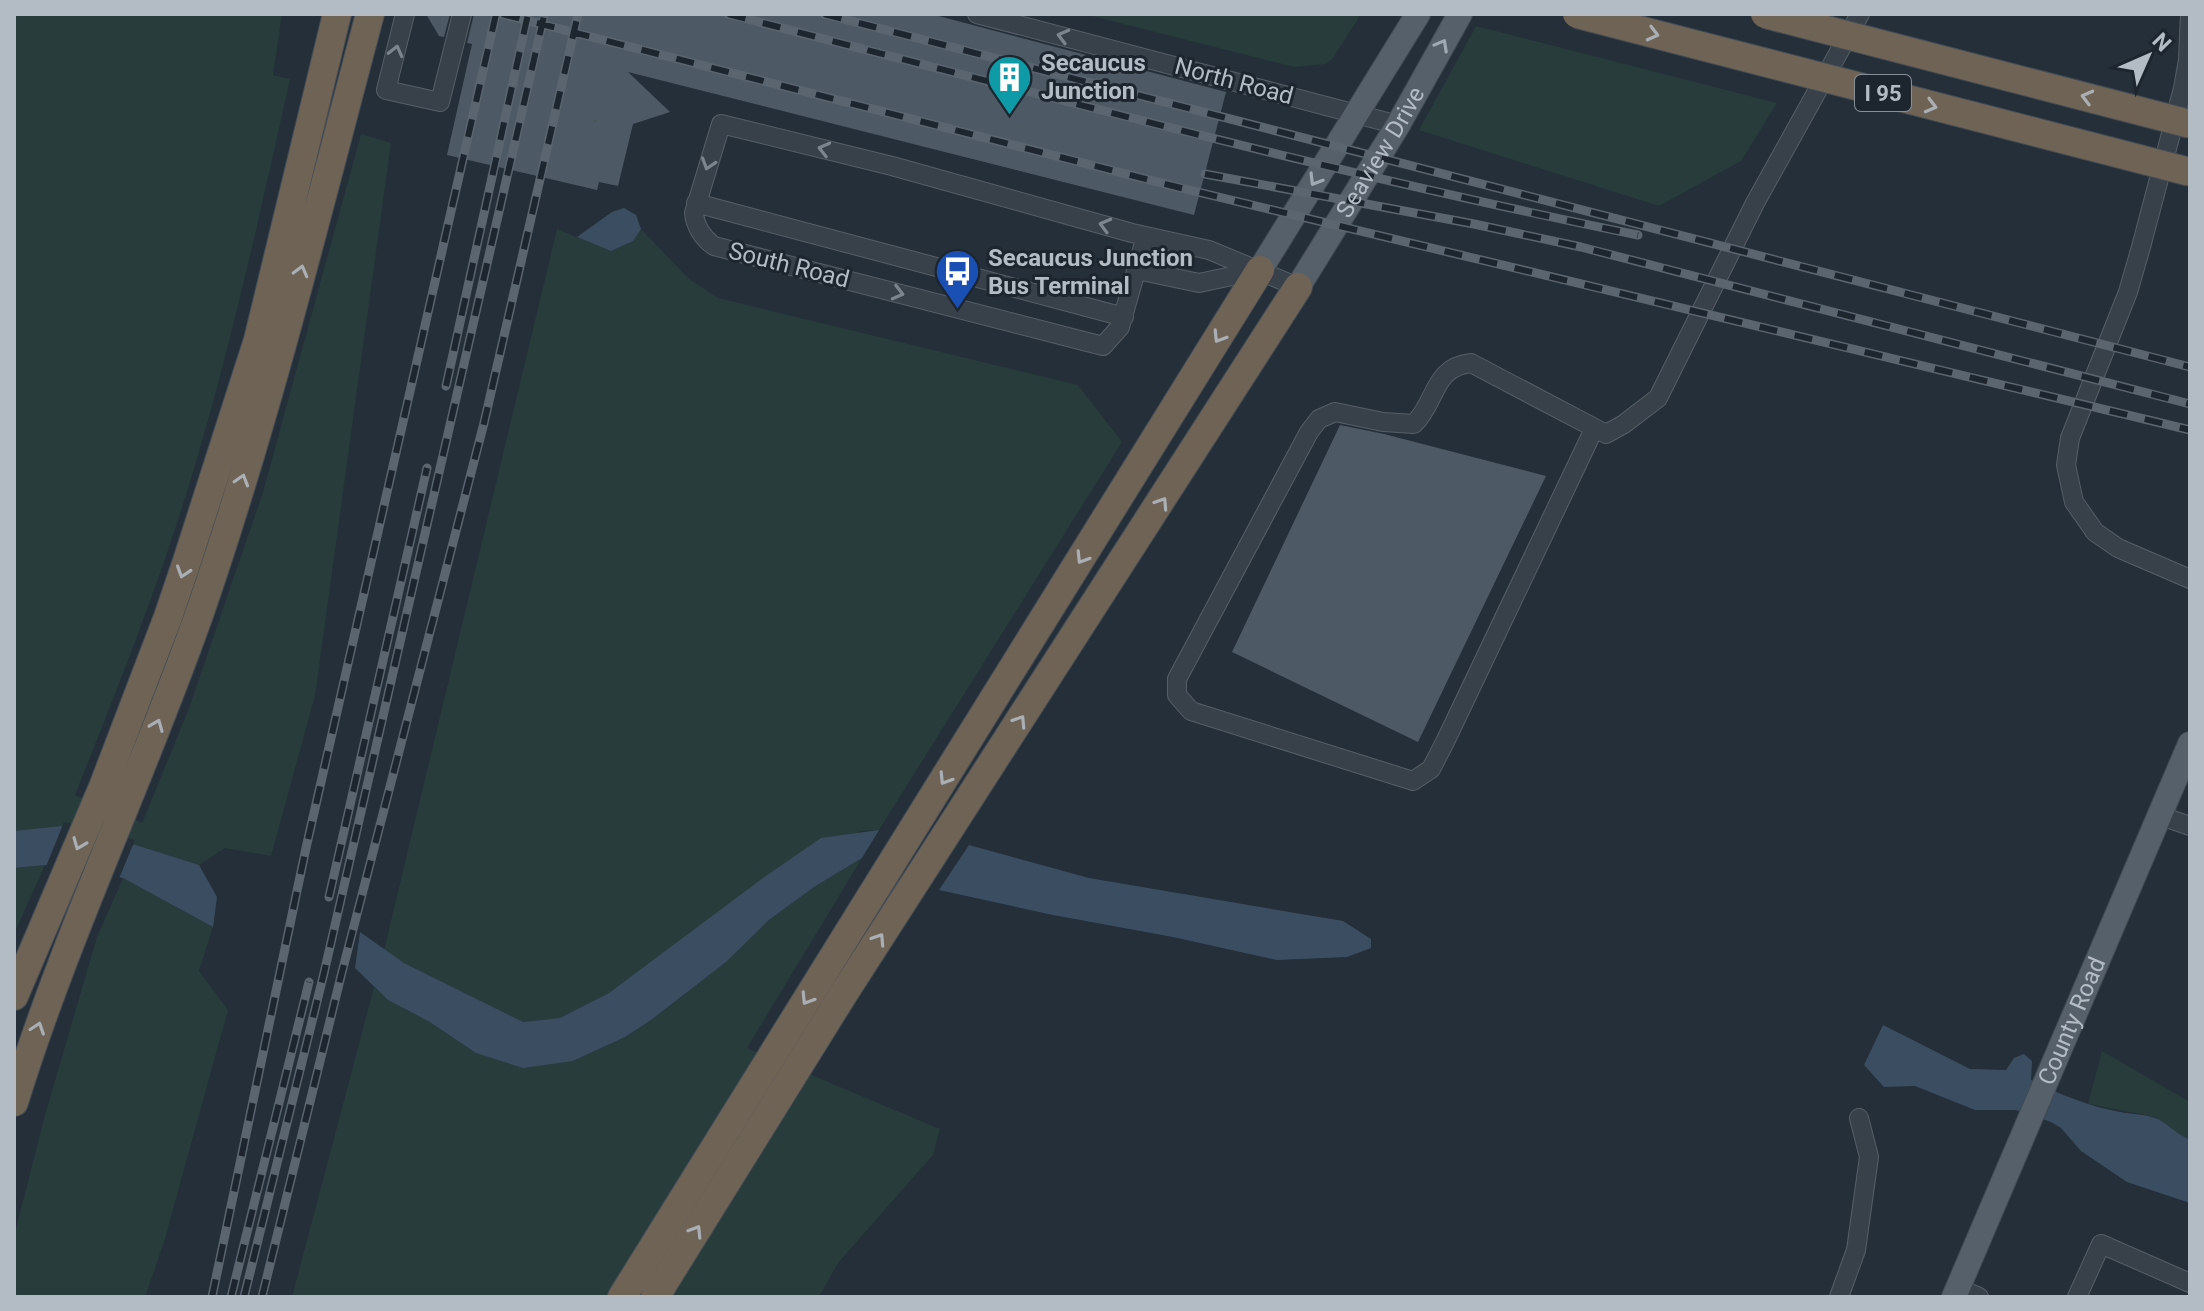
<svg xmlns="http://www.w3.org/2000/svg" width="2204" height="1311" font-family="Roboto,sans-serif">
	<rect width="100%" height="100%" fill="#242f39"/>
	<!-- green -->
	<path fill="#273c3b" d="M14 14H282L273 75 290 79C261 210 232 341 194 469 161 580 118 687 75 795L142 823 188 711 263 492 361 134 391 143 315 696 271 856 225 848 199 865 139 846 61 826 14 831Z
		M1084 14H1361L1333 58 1326 64 1294 67Z
		M1476 26 1777 103 1741 161 1659 206 1419 130Z
		M557 229 611 251 632 241 641 229 689 279 718 298 1078 385 1122 442 879 830 860 831 660 957 609 993 560 1018 523 1022 404 963 384 950Z
		M862 858 747 1048 940 1129 933 1155 838 1263 819 1297H292L374 987C420 1031 512 1044 573 1061L625 1037 651 1020 726 962 769 920 814 887Z
		M45 865 14 934V868Z
		M123 878 213 927 199 971 228 1010 164 1242 145 1297H14V1236L45 1115 97 937Z
		M2102 1051 2190 1102V1139L2180 1136 2156 1117 2088 1104Z"/>
	<!-- water -->
	<path fill="#3b4e61" d="M624 208 636 215 641 229 633 241 611 251 577 237 612 212Z
		M61 826 139 846 199 865 217 897 213 927 123 878 45 865 14 868V831Z
		M879 830 862 858 814 887 769 920 726 962 651 1020 625 1037 573 1061 523 1068 476 1053 430 1022 388 1000 355 968 360 932 404 963 523 1022 560 1018 609 993 763 878 821 838Z
		M969 845 1089 878 1343 921 1371 939V948L1347 957 1277 960 1173 937 1053 915 939 890Z
		M1883 1025 1970 1069 2006 1070 2014 1058 2024 1054 2032 1061 2031 1080C2058 1094 2091 1107 2120 1112 2131 1114 2142 1114 2152 1117 2166 1120 2175 1135 2190 1139V1203L2127 1182 2081 1151 2061 1128 2051 1122 2016 1110H1975L1915 1086 1884 1087 1864 1065Z"/>
	<!-- pier -->
	<path fill="#242f39" d="M64 822 135 840 118 881 45 869Z"/>
	<!-- building -->
	<path fill="#4d5a65" d="M426 14H450L444 37 439 36Z
		M474 14H931L1226 92 1194 215 628 72 670 112 633 124 618 186 599 182 597 190 447 155 472 44 467 43Z
		M1340 425 1384 434 1546 476 1418 742 1232 652Z"/>
	<g fill="none" stroke-linecap="round" stroke-linejoin="round">
		<defs>
			<path id="minor" d="M405 14 386 90 440 102 462 14
				M977 14 1398 125
				M2190 14 2188 60 2183 88 2141 247 2128 292 2070 438 2066 465 2074 502 2095 532 2118 548 2190 579
				M696 203 1124 317
				M1146 236 1120 327 1103 346 714 246C703 238 695 226 694 213L721 124 892 166 1132 233 1209 250 1298 287
				M1137 270 1199 283 1260 270
				M1594 429 1445 742 1431 769 1413 781 1191 711 1177 695V679L1309 432 1319 419 1335 412 1383 422 1414 424C1437 401 1433 367 1471 363L1606 434 1624 424 1658 398 1755 203 1860 14
				M2161 816 2190 826
				M1958 1288 1979 1297
				M1839 1297 1856 1250 1869 1157 1859 1118
				M2077 1297 2101 1244 2190 1283"/>
			<g id="major">
				<path d="M1260 270 1418 14"/>
				<path id="s1" d="M1298 287 1398 125 1460 14"/>
				<path id="s2" d="M1954 1297 2190 744"/>
			</g>
			<path id="highway" d="M14 996 103 787 168 617 187 561 258 340 337 14
				M14 1102C66 934 143 775 201 609 268 414 317 213 370 14
				M622 1297 1260 270
				M655 1297 844 993 1298 287"/>
		</defs>
		<!-- minor casing -->
		<use href="#minor" stroke="#565f68" stroke-width="20"/>
		<!-- major casing -->
		<use href="#major" stroke="#414a53" stroke-width="26"/>
		<!-- highway casing -->
		<use href="#highway" stroke="#434c55" stroke-width="30"/>
		<!-- path -->
		<path stroke="#465959" stroke-width="3" stroke-dasharray="6 6" stroke-linecap="butt" d="M523 59V57
			M595 122V120"/>
		<!-- minor -->
		<use href="#minor" stroke="#38414a" stroke-width="18"/>
		<!-- major -->
		<use href="#major" stroke="#56606a" stroke-width="24"/>
		<!-- highway -->
		<use href="#highway" stroke="#6f6355" stroke-width="28"/>
		<defs>
			<path id="rail" d="M502 14 1177 187 2190 430
				M728 14C1030 92 1332 173 1638 235
				M824 14 2190 367
				M1205 174 1474 224 1581 247 2190 404
				M446 386 528 14
				M329 897 427 468
				M212 1297 306 848 496 14
				M231 1297 309 982
				M244 1297 324 973 544 16
				M262 1297 341 976 484 423 578 14"/>
		</defs>
		<!-- rail casing -->
		<use href="#rail" stroke="#5a6570" stroke-width="9"/>
		<!-- rail -->
		<use href="#rail" stroke="#1d262f" stroke-width="6" stroke-dasharray="18" stroke-linecap="butt"/>
		<defs>
			<path id="highway-bridge" d="M1577 14 2190 172
				M1765 14 2190 124"/>
		</defs>
		<!-- highway-bridge casing -->
		<use href="#highway-bridge" stroke="#434c55" stroke-width="30" stroke-linecap="butt"/>
		<!-- highway-bridge -->
		<use href="#highway-bridge" stroke="#6f6355" stroke-width="28"/>
	</g>
	<!-- one-way arrows -->
	<defs><path id="oneway-chevron" d="M-2-3.5L2.5 0L-2 3.5" fill="none" stroke-width="1.6" stroke-linecap="round" stroke-linejoin="round" transform="scale(2)"/></defs>
	<g stroke="#a9afb4">
		<use href="#oneway-chevron" transform="translate(1653 34) rotate(15)"/>
		<use href="#oneway-chevron" transform="translate(2087 97) rotate(-165)"/>
		<use href="#oneway-chevron" transform="translate(1931 106) rotate(15)"/>
		<use href="#oneway-chevron" transform="translate(301 271) rotate(-75)"/>
		<use href="#oneway-chevron" transform="translate(1219 337) rotate(122)"/>
		<use href="#oneway-chevron" transform="translate(242 480) rotate(-73)"/>
		<use href="#oneway-chevron" transform="translate(1162 503) rotate(-57)"/>
		<use href="#oneway-chevron" transform="translate(1082 558) rotate(122)"/>
		<use href="#oneway-chevron" transform="translate(183 572) rotate(108)"/>
		<use href="#oneway-chevron" transform="translate(1020 721) rotate(-57)"/>
		<use href="#oneway-chevron" transform="translate(157 725) rotate(-68)"/>
		<use href="#oneway-chevron" transform="translate(945 779) rotate(122)"/>
		<use href="#oneway-chevron" transform="translate(79 844) rotate(112)"/>
		<use href="#oneway-chevron" transform="translate(879 939) rotate(-57)"/>
		<use href="#oneway-chevron" transform="translate(807 999) rotate(122)"/>
		<use href="#oneway-chevron" transform="translate(38 1028) rotate(-71)"/>
		<use href="#oneway-chevron" transform="translate(696 1231) rotate(-58)"/>
	</g>
	<g stroke="#7c858e">
		<use href="#oneway-chevron" transform="translate(1063 36) rotate(-165)"/>
		<use href="#oneway-chevron" transform="translate(396 51) rotate(-76)"/>
		<use href="#oneway-chevron" transform="translate(824 149) rotate(-166)"/>
		<use href="#oneway-chevron" transform="translate(708 164) rotate(108)"/>
		<use href="#oneway-chevron" transform="translate(1105 225) rotate(-165)"/>
		<use href="#oneway-chevron" transform="translate(898 293) rotate(14)"/>
	</g>
	<g stroke="#a0aab3">
		<use href="#oneway-chevron" transform="translate(1442 45) rotate(-61)"/>
		<use href="#oneway-chevron" transform="translate(1315 180) rotate(121)"/>
	</g>
	<!-- icons -->
	<defs>
		<symbol id="building-pin" viewBox="-11 -11 22 30"><path d="M0 17L-7.5 6A9.5 9.5 0 1 1 7.5 6Z" fill="#0f9aa8" stroke="#1d262f"/><path d="M-4-6H4V6H1V3H-1V6H-4ZM-2.5-4.3h1.7v1.8h-1.7ZM.8-4.3h1.7v1.8H.8ZM-2.5-1h1.7V.8h-1.7ZM.8-1h1.7V.8H.8Z" fill="#fff"/></symbol>
		<symbol id="bus-pin" viewBox="-11 -11 22 30"><path d="M0 17L-7.5 6A9.5 9.5 0 1 1 7.5 6Z" fill="#1a4fb4" stroke="#1d262f"/><path d="M-5-6H5V4H4V6H2V4H-2V6H-4V4H-5ZM-3.5-4V0h7V-4ZM-3.5 1.2v1.5H-2V1.2ZM2 1.2v1.5H3.5V1.2Z" fill="#fff"/></symbol>
	</defs>
	<g fill-rule="evenodd">
		<use href="#building-pin" x="984" y="52" width="51" height="69"/>
		<use href="#bus-pin" x="932" y="246" width="51" height="69"/>
	</g>
	<g text-anchor="middle" dominant-baseline="central" stroke-width="6" stroke-linejoin="round" paint-order="stroke">
		<!-- shield labels -->
		<rect fill="#1d262f" stroke="#868f98" stroke-width="2" x="1855" y="75" width="56" height="36" rx="6"/>
		<g font-size="22" font-weight="bold" fill="#b3bcc5">
			<text x="1883" y="93">I 95</text>
		</g>
		<!-- poi labels -->
		<g font-size="24" font-weight="bold" fill="#b3bcc5" stroke="#1d262f" text-anchor="start">
			<text x="1041" y="63">Secaucus<tspan x="1041" dy="28">Junction</tspan></text>
			<text x="988" y="258">Secaucus Junction<tspan x="988" dy="28">Bus Terminal</tspan></text>
		</g>
		<!-- street labels -->
		<g font-size="24" fill="#b3bcc5" stroke="#1d262f">
			<text transform="translate(1234 81) rotate(15)">North Road</text>
			<text stroke="none"><textPath href="#s1" startOffset="158">Seaview Drive</textPath></text>
			<text transform="translate(789 265) rotate(14)">South Road</text>
			<text stroke="none"><textPath href="#s2" startOffset="300">County Road</textPath></text>
		</g>
	</g>
	<!-- border -->
	<rect width="2204" height="1311" fill="none" stroke="#b3bcc5" stroke-width="32"/>
	<!-- north arrow -->
	<g transform="translate(2148 56) rotate(45)" stroke="#1d262f" stroke-width="6" paint-order="stroke">
	<path d="M0-6L14 30L0 20L-14 30Z" fill="#b3bcc5"/>
	<text y="-12" font-size="22" font-weight="bold" text-anchor="middle" fill="#b3bcc5">N</text>
	</g>
</svg>
